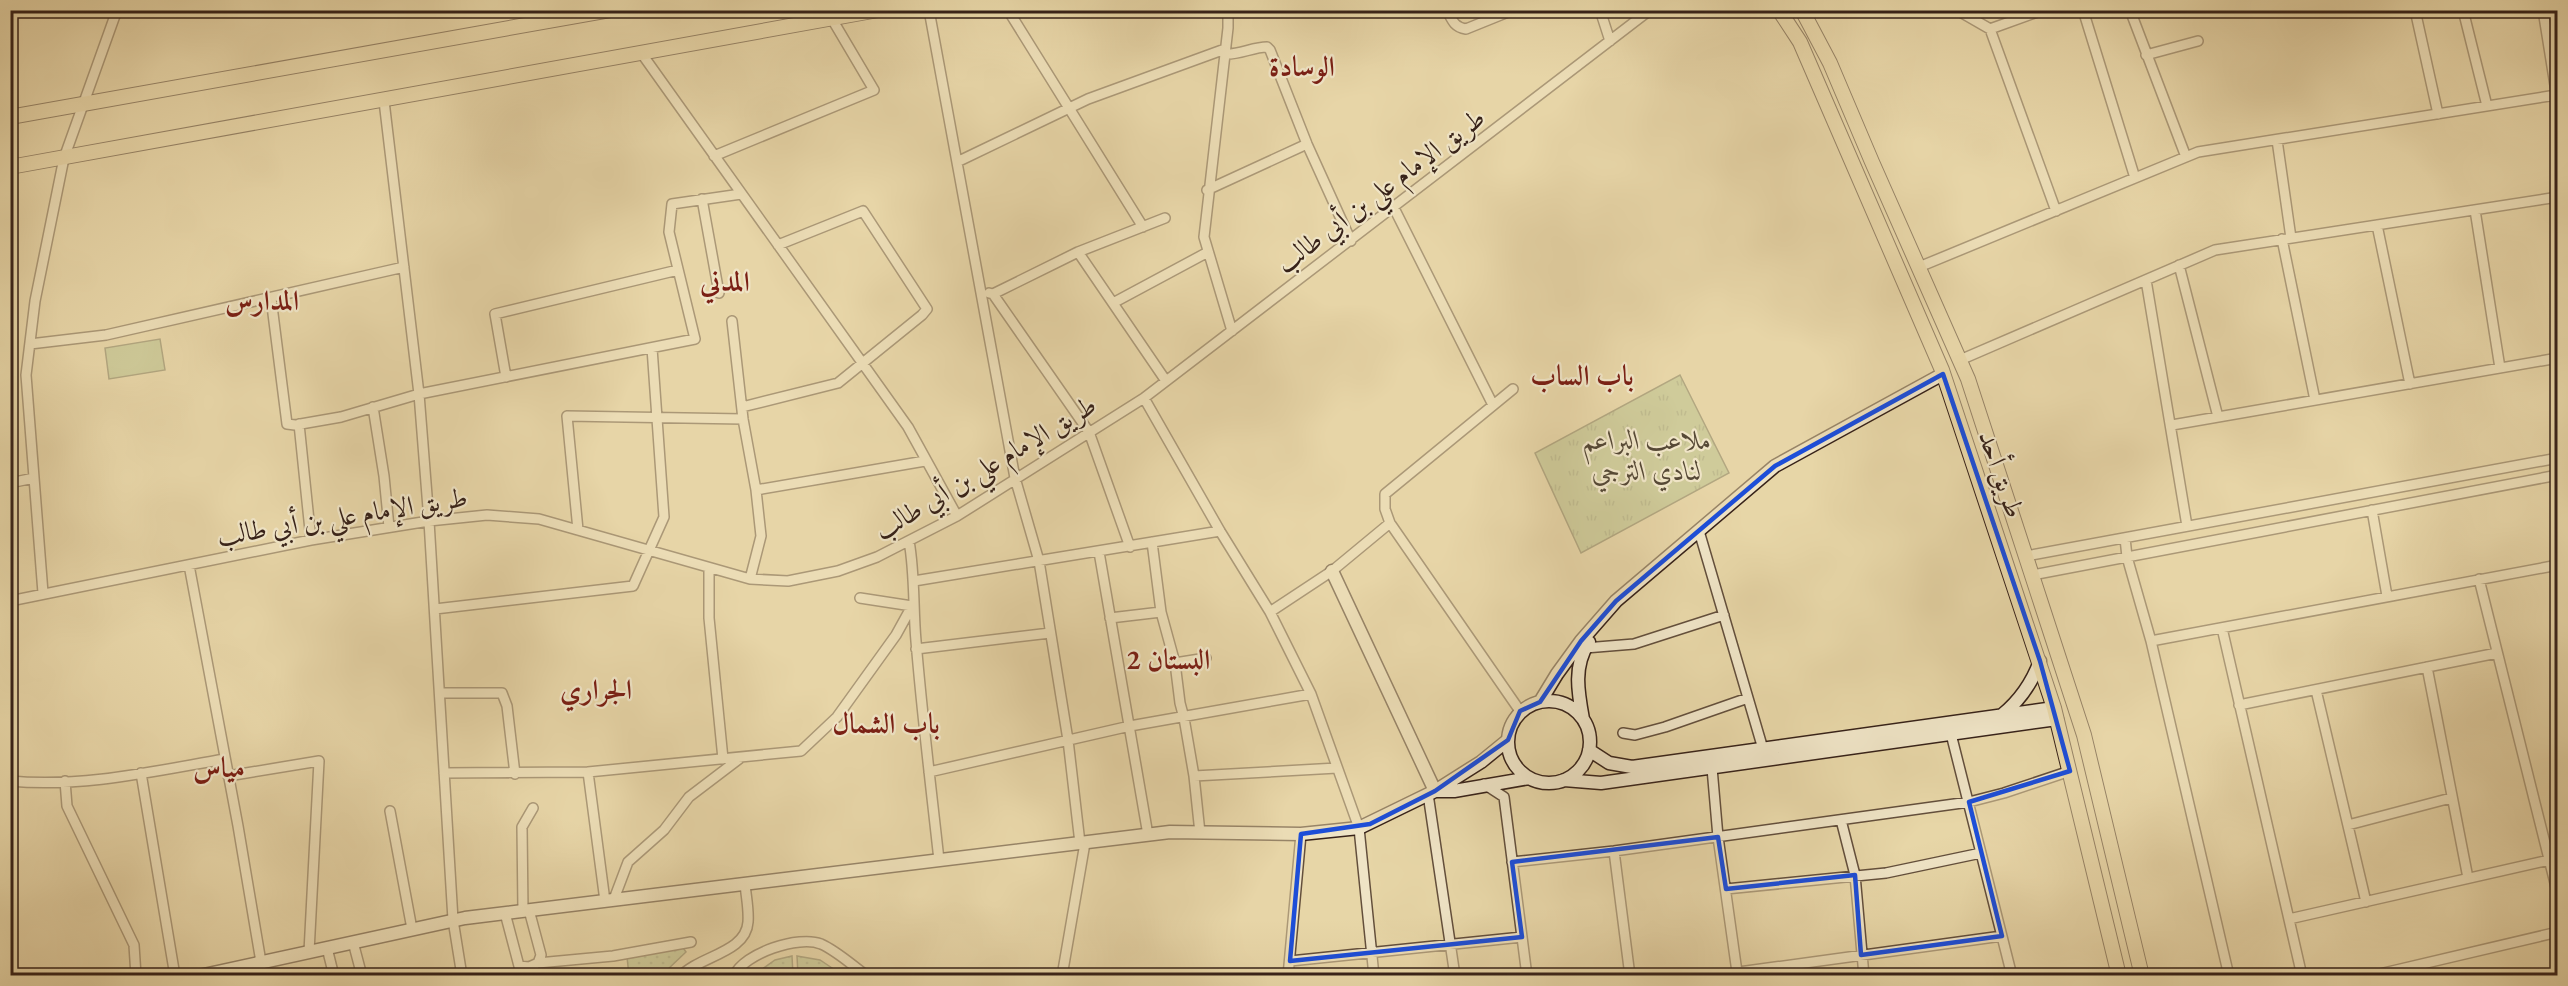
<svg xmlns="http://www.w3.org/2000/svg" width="2568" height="986" font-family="'EB Garamond',Amiri,serif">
	<defs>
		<pattern id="grass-dots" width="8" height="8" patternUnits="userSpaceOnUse" patternTransform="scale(1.5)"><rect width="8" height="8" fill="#b1bf8b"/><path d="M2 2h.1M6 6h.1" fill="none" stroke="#919b71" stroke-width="1.8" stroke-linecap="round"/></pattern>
		<pattern id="park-tufts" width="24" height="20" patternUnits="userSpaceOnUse" patternTransform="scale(1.5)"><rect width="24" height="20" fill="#b1bf8b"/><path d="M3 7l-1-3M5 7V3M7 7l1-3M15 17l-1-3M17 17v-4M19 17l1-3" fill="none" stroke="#919b71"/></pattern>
	</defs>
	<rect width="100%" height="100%" fill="#e7d6a7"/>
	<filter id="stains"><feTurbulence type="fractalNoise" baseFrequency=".00333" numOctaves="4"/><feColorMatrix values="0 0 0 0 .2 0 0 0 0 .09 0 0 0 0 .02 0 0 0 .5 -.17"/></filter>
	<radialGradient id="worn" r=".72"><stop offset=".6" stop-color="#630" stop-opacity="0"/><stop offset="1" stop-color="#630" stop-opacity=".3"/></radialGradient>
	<!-- grass -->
	<path fill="url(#grass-dots)" stroke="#747052" stroke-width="1.5" d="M681 945 686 952 667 970 653 972V975H629L627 957Z
		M792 956 793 975H754L775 960Z
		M797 956 820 960 838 972 835 975H798Z"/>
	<!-- park -->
	<path fill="url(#park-tufts)" stroke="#747052" stroke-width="1.5" d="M1680 375 1729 473 1581 553 1535 453Z"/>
	<!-- pitch -->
	<path fill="#b1bf8b" stroke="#747052" stroke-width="1.5" d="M160 339 165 370 109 379 105 348Z"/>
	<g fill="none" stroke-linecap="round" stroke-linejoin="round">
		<defs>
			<path id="street" d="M929 10 1015 478 1039 561 1068 740 1080 843
				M1008 10 1143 227
				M1228 10V28L1204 237 1232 331
				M1447 10C1452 20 1454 27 1466 29L1513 10
				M1600 10 1610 41
				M1957 10 1990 29 2056 211
				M2083 10 2135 178
				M2130 10 2186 157
				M2415 10 2438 114
				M2463 10 2487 106
				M2543 10 2558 104
				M1990 29 2043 10
				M642 54 908 427 957 516
				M1225 54C1239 55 1253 47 1267 47L1270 50 1307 144 1351 241
				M2146 55 2198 41
				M384 101 419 394 429 521 453 920 462 976
				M2277 140 2291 238
				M714 156 874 90 832 19
				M957 162 1088 99 1225 49
				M1207 190 1307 144
				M702 199 719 293
				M1394 208 1493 405
				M2475 210 2500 368
				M2377 225 2410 384
				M2282 239 2315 400
				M1078 252 1166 381
				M2179 265 2218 417
				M1919 267 2198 152 2556 95
				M2146 280 2187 526
				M989 293 993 294 1078 252 1165 218
				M993 294 1089 432 1130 547
				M271 298 287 424 295 425 341 417 419 394 695 339 669 232 672 204 741 194
				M1113 303 1208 252
				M732 321 743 419 756 490 761 536 750 579
				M30 344 106 335 404 267
				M1960 360 2215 250 2558 197
				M506 377 495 314 678 270
				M1513 389 1385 494V509L1390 523 1520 711
				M1144 398 1220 531 1270 612 1311 694 1359 828 1374 976
				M373 407 384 476 389 527
				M742 407 838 383 922 315 927 309 863 211 778 245
				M299 424 311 540
				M2172 425 2558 358
				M10 483 34 478
				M756 490 925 461
				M2372 510 2387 596
				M578 530 567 416 743 419
				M1699 531 1763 749
				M2125 538 2127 557 2151 641 2229 976
				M909 541C915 574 913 608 916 641 922 715 931 787 939 860
				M1152 542 1161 612 1175 663 1180 703 1184 718 1194 776 1200 833
				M1099 552 1148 835
				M2026 556 2558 458
				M189 565 238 826 261 962
				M709 568V618L723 759
				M2032 575 2558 475
				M2479 579 2558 895
				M914 581 1220 531
				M43 593 26 375 35 301 64 158 117 10
				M10 601 311 540 429 521 487 515 539 519 750 579 788 581 838 571 877 557 957 516 1144 398 1650 10
				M435 609 633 586 664 517 652 348
				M1270 612 1332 571 1390 523
				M1110 618 1161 612
				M2222 628 2302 976
				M2151 641 2558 565
				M1585 648 1634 644 1724 615
				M916 649 1050 633
				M1175 663 1206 658
				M2427 667 2468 878
				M2316 690 2366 902
				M440 693H502L507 706 515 774
				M2239 705 2497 653
				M1623 733 1635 735 1665 727 1748 698
				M1951 734 2012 976
				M1712 768 1718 837 1737 972
				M588 772 605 901
				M929 772 1130 726 1311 694
				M141 773 175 976
				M444 773 588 772 801 751 837 717 896 635 912 606 860 598
				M228 776 319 761 309 952
				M1194 776 1337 768
				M10 781C82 788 155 771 225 759
				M65 781 67 806 134 945 136 976
				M1484 784 1504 797 1527 976
				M1428 794 1455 976
				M390 811 412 929
				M1841 820 1855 875 1864 976
				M2348 825 2451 798
				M1614 851 1630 976
				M1512 862 1614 851 1969 802 2004 793 2070 771
				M1726 889 1886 873 1981 853
				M614 899 628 862 664 830 689 797 739 759
				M523 911 522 827 533 808
				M505 913 519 966 529 967 538 963 541 955 529 910
				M2289 919 2549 860
				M353 942 362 976
				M327 948 334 976
				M1290 961 1522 937
				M538 963 613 956 691 942
				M681 976C699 956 746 953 748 922 749 909 746 896 745 884
				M734 976C744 953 799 935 821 944 837 951 853 966 867 976
				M1062 976 1085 843
				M1288 976 1301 834
				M1710 976 2002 936
				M2371 976 2558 932"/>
			<path id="secondary" d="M1332 571 1435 791
				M1508 742a41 41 0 1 1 82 0a41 41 0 1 1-82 0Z
				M1540 702 1557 674 1581 641 1616 601 1775 466 1943 374
				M2002 715C2019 701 2032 683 2040 661
				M1583 719C1578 692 1573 666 1589 642
				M1589 750 1609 763 1632 767 2054 708
				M1564 780 1601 783 2057 719
				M1437 791H1454L1529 778
				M199 976 465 918 1170 832 1301 834 1359 828 1435 791 1481 762 1508 740"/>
			<path id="primary" d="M1779 10 1800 42 1942 370 2054 708 2119 976
				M1802 10 1830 63 1872 162 1968 379 2084 735 2142 976
				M10 117 610 10
				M10 167 878 10"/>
		</defs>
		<!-- street casing -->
		<use href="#street" stroke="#634f3c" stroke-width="12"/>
		<!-- secondary casing -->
		<use href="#secondary" stroke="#372219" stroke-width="15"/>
		<!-- primary casing -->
		<use href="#primary" stroke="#372219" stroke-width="16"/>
		<!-- street -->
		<use href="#street" stroke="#efe4c6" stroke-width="9"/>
		<!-- secondary -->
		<use href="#secondary" stroke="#efe4c6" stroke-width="12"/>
		<!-- primary -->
		<use href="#primary" stroke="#e7d6a7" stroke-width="14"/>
	</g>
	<!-- marked area -->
	<path d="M0 0H2568V986H0ZM1943 374 2040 661 2070 771 1969 802 2002 936 1861 955 1855 875 1726 889 1718 837 1512 862 1522 937 1290 961 1301 834 1370 824 1435 791 1508 740 1520 711 1540 702 1581 641 1616 601 1775 466Z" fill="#e7d6a7" fill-opacity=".55" fill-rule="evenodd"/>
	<path fill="none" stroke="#1d4ed8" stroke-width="4.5" stroke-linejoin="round" d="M1943 374 2040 661 2070 771 1969 802 2002 936 1861 955 1855 875 1726 889 1718 837 1512 862 1522 937 1290 961 1301 834 1370 824 1435 791 1508 740 1520 711 1540 702 1581 641 1616 601 1775 466Z"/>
	<g text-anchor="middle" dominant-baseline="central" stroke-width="4.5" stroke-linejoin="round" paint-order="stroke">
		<!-- street labels -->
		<g font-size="27" fill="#372219" stroke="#efe4c6">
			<text transform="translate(1380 190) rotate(-37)">طريق الإمام علي بن أبي طالب</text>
			<text transform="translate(985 467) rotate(-31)">طريق الإمام علي بن أبي طالب</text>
			<text transform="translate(2002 474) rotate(71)">طريق أحد</text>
			<text transform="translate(342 516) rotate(-9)">طريق الإمام علي بن أبي طالب</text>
		</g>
		<!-- park labels -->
		<g font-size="27" font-style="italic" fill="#564936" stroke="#efe4c6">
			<text x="1647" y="439">ملاعب البراعم<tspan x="1647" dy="31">لنادي الترجي</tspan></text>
		</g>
		<!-- neighbourhood labels -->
		<g font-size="28" font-weight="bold" fill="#7a1f14" stroke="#efe4c6">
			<text x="1302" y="66">الوسادة</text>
			<text x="725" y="281">المدني</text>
			<text x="262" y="300">المدارس</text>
			<text x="1582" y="375">باب الساب</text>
			<text x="1168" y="659">البستان 2</text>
			<text x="596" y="689">الجراري</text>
			<text x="886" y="723">باب الشمال</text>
			<text x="219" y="767">مياس</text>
		</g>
	</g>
	<!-- margin -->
	<rect width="2568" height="986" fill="none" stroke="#e7d6a7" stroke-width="36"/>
	<rect x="12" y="12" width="2544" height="962" fill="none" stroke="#372219" stroke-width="3"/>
	<rect x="18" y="18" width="2532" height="950" fill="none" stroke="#372219" stroke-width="1.5"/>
	<rect width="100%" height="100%" filter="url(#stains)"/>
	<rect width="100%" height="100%" fill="url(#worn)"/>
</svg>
